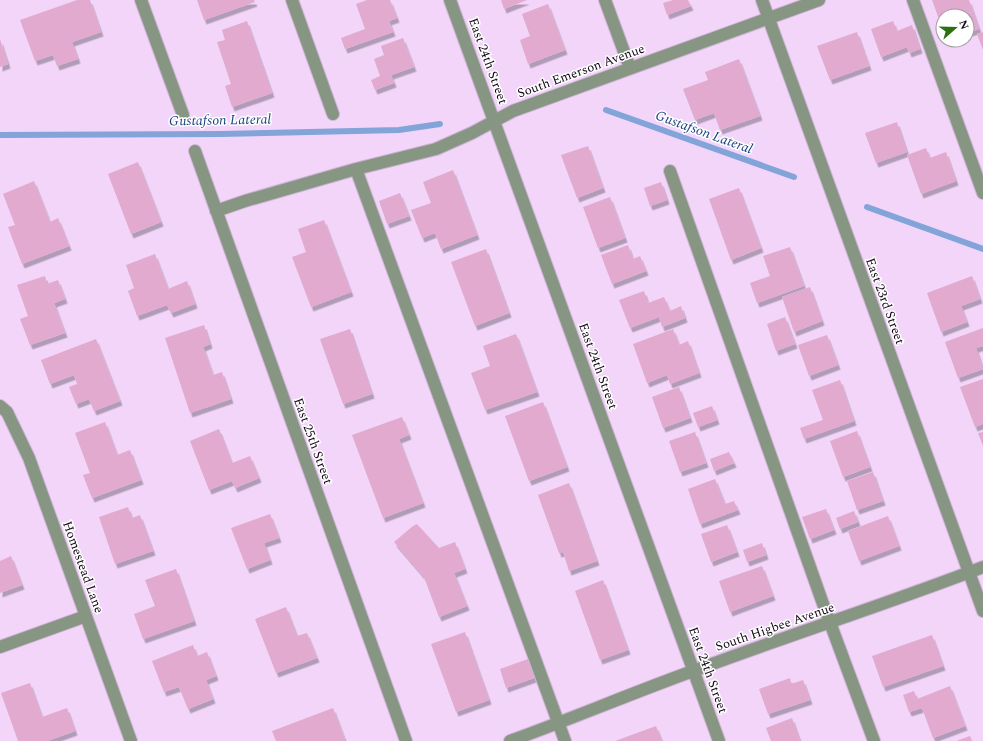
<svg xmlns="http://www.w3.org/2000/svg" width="983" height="741" font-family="Spectral,serif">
	<defs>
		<filter id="shadow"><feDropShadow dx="2.5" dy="4.5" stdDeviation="0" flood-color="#0004"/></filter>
	</defs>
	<rect width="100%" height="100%" fill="#f2d5f9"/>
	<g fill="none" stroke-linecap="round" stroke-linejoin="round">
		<!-- stream -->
		<path stroke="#83a4d8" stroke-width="6" d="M606 110 794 177
			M0 135 220 134 399 130 440 124
			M867 207 983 249"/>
	</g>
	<!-- building -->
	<path fill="#e3aad0" filter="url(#shadow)" d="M77 0H90L101 32 72 42 78 59 57 66 53 55 35 61 20 20Z
		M197 0H254L255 2 204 20Z
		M367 0H390L397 18 389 21 393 32 345 49 341 38 365 29 356 4Z
		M501 0H527L504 9Z
		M673 0H688L691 6 667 15 663 3Z
		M932 0H969L979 29 967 33V16H943V30Z
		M548 4 565 50 528 64 520 40 530 36 522 14Z
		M247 21 272 93 232 107 225 86 231 84 217 42 225 40 222 30Z
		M893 21 897 31 912 25 920 49 909 53 907 47 881 57 871 29Z
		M857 32 869 66 830 80 817 46Z
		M983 32V50L977 34Z
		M403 38 414 67 391 75 394 83 375 90 371 80 380 76 374 59 384 55 381 46Z
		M0 39 8 64 0 67Z
		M739 59 760 116 720 130 714 113 695 120 683 89 708 80 705 72Z
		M897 122 907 152 876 163 865 133Z
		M588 146 603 188 577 198 561 155Z
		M926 148 930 158 946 152 956 181 921 194 907 155Z
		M138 162 161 222 131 234 108 174Z
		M453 170 477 235 441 249 435 233 422 238 411 210 431 203 423 182Z
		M34 181 50 222 58 218 69 246 22 264 8 227 15 225 3 194Z
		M661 182 667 200 650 206 644 188Z
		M739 188 761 248 731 260 709 199Z
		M400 193 409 216 387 224 379 201Z
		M610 197 625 238 598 248 583 207Z
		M324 220 351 292 311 307 292 257 306 252 298 229Z
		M628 245 633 259 640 256 646 271 612 284 601 255Z
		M790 247 804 286 757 303 750 283 770 276 763 256Z
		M486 249 509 313 475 326 451 262Z
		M155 254 168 289 187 281 195 304 171 313 167 305 137 316 128 291 134 288 126 265Z
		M45 276 47 284 58 280 65 299 54 303 65 333 30 345 20 319 28 316 17 285Z
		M972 276 980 299 961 306 967 322 941 332 927 293Z
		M810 287 822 321 794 332 782 297Z
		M644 291 648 303 664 297 670 311 681 306 685 318 662 327 659 317 630 328 619 300Z
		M785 317 795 344 776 351 767 324Z
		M204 325 210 344 203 347 213 375 222 372 231 399 190 413 165 338Z
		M983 328V346L976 348 983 369 958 378 945 342Z
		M350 329 372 394 343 404 320 339Z
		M673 329 679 345 688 341 699 373 670 384 667 375 647 383 633 344Z
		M516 334 537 392 485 410 471 373 490 366 483 346Z
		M827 335 838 365 809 376 798 345Z
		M96 339 120 401 94 411 89 399 76 404 69 387 77 384 74 375 50 384 41 360Z
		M983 379V424L975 427 960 387Z
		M840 380 854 421 804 439 800 428 823 420 812 390Z
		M679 387 690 418 663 428 652 397Z
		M543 402 567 467 529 481 505 416Z
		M712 406 717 420 698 427 693 413Z
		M402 417 409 435 399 439 423 503 383 518 352 435Z
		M105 422 117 455 130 450 141 480 92 498 83 475 90 473 75 433Z
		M219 429 232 463 250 456 259 478 235 488 232 481 209 490 190 441Z
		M857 431 870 467 843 477 830 441Z
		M695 432 706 463 680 472 669 441Z
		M983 432V446L978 433Z
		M729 452 734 463 714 471 710 459Z
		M873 472 883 501 857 510 847 481Z
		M715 479 725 504 734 501 738 510 700 524 688 489Z
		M569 483 597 561 569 571 563 552 559 553 538 495Z
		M128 507 132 518 140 515 153 551 115 564 99 517Z
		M826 509 834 530 810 539 802 517Z
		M854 511 858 522 840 529 836 518Z
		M270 514 279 538 264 543 270 560 247 569 231 528Z
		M888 516 899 546 859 561 848 531Z
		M417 524 439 548 455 542 465 569 454 573 467 606 439 617 424 577 394 542 413 526Z
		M727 525 737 552 711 562 701 534Z
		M762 543 766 555 747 562 743 550Z
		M11 556 22 585 0 593V561Z
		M762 566 773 596 730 612 719 581Z
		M176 569 194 621 143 639 134 614 155 606 145 580Z
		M603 580 628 650 600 660 575 591Z
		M286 607 297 636 307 633 317 658 276 673 255 619Z
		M465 632 489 700 456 712 431 644Z
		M932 635 943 666 883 687 872 656Z
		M193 645 197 656 207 652 216 676 206 680 213 699 188 709 179 687 164 692 152 661Z
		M528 659 534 678 506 688 500 669Z
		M790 678 791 684 803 680 810 700 768 714 759 689Z
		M30 683 42 717 67 708 75 731 47 741H18L1 693Z
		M950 686 965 726 933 738 922 708 909 712 903 695 914 691 917 699Z
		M333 708 345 740 342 741H276L272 731Z
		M792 718 800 741H771L766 728Z
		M656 726 662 741H615Z
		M970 736 972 741H956Z"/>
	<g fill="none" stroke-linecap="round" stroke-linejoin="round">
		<defs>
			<path id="minor" d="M141 0 183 115
				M292 0 333 114
				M450 0 719 741
				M605 0 630 68
				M762 0 983 611
				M913 0 983 193
				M195 151 406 741
				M356 169 565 741
				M670 171 822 601 874 741
				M216 211 245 201 356 169 436 149 472 133 513 111 819 0
				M0 406 7 412 29 458 131 741
				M0 647 86 616
				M510 741C571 719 632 693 693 671 789 635 887 604 983 567"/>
		</defs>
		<!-- minor casing -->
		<use href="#minor" stroke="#ceb4d5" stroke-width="14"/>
		<!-- minor -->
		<use href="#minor" stroke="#879683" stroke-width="12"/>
	</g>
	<g text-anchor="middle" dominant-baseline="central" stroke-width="3" stroke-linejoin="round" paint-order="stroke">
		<!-- street labels -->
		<g font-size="13" fill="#120615" stroke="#fff">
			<text transform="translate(488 61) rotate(70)">East 24th Street</text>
			<text transform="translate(581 71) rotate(-20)">South Emerson Avenue</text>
			<text transform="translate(885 301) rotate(70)">East 23rd Street</text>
			<text transform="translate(598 366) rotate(70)">East 24th Street</text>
			<text transform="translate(313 441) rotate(70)">East 25th Street</text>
			<text transform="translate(83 567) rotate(70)">Homestead Lane</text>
			<text transform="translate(775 627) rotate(-19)">South Higbee Avenue</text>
			<text transform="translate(708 670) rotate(70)">East 24th Street</text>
		</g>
		<!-- water labels -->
		<g font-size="14" font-style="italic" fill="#19417f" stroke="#fff">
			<text transform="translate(220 120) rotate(-1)">Gustafson Lateral</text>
			<text transform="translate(704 132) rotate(20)">Gustafson Lateral</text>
		</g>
	</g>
	<!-- north arrow -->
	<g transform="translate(955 28) rotate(70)"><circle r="19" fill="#ffffff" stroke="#a09ba1"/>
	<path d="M0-3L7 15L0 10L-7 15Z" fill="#2a700e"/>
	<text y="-6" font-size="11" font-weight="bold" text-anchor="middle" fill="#120615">N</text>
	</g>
</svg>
